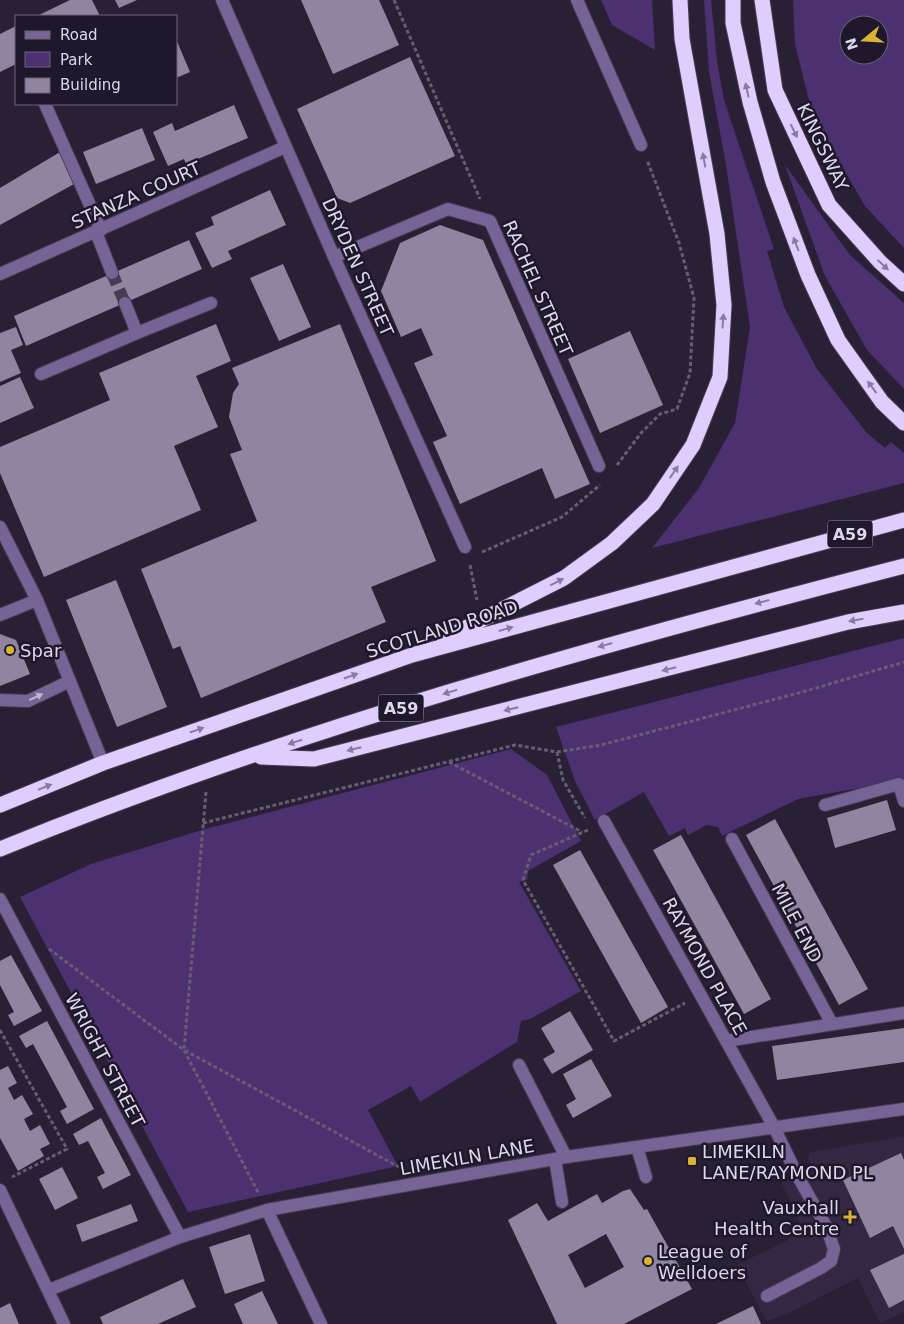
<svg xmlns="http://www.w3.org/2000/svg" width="904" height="1324" font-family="'DejaVu Sans',sans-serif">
	<rect width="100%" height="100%" fill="#292036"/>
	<!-- built -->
	<path fill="#332744" d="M904 1136V1312L880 1323 858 1278 785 1315 766 1321 737 1265 804 1232 781 1182 812 1168 808 1159 810 1152Z"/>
	<!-- green -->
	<path fill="#4c3070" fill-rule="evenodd" d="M601 0H652L655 50 612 25Z
		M704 0H711L717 61 724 100 774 249 767 251 784 307 817 369 867 433 885 448 891 442 904 453V483L652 548 699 488 735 423 750 327 726 165 709 72Z
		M793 0H904V248L865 206 813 117 795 44ZM849 25H879V55H849Z
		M785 165 850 255 904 303V389L867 350 825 276Z
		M904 638V780L798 799 722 836 718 827 707 825 688 835 685 828 669 836 644 792 595 820 575 781 556 727Z
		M511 749 547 775 581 841 528 871 527 880 519 882 581 991 530 1019 521 1021 517 1042 420 1102 411 1086 368 1110 398 1166 188 1212 20 897 91 864 202 830Z"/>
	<!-- building -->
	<path fill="#8f85a1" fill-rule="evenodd" d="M70 0H92L100 16H37Z
		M115 0H137L119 8Z
		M301 0H379L399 45 333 74Z
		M16 26V64L0 72V34Z
		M176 39 190 72 176 78Z
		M410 57 455 156 350 203 337 198 297 109Z
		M234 105 248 138 186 164 184 159 168 166 153 132 172 123 175 131Z
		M142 128 155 160 96 184 83 152Z
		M60 152 74 184 0 225V188Z
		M270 190 286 225 228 251 232 259 212 268 195 233 214 225 211 217Z
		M440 225 483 240 590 484 555 499 542 468 460 504 433 442 447 436 414 363 433 355 421 328 401 337 381 291 400 243Z
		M189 240 202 269 26 346 14 316Z
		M283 264 311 327 279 341 250 278Z
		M216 324 231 361 196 376 218 427 174 446 201 510 44 577 0 473V447L110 400 99 373Z
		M340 324 436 561 371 587 386 622 201 698 180 646 173 649 141 569 257 521 230 454 242 450 229 417 233 393 239 384 232 368Z
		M16 327 23 345 11 350 21 373 0 382V333Z
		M630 331 663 405 600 433 568 359Z
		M20 377 34 408 0 423V386Z
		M116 580 167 707 117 727 66 600Z
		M0 634 16 640 30 674 0 686Z
		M887 800 896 830 835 848 827 818Z
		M775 819 868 989 839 1005 746 835Z
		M681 835 771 999 744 1014 653 850Z
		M580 850 668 1007 641 1023 553 865Z
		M11 955 42 1011 14 1026 8 1015 14 1012 0 985V961Z
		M570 1011 593 1050 552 1074 543 1059 555 1052 541 1028Z
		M47 1021 94 1109 67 1124 60 1111 67 1107 33 1044 26 1048 19 1036Z
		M904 1028V1062L777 1080 772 1046Z
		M591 1059 612 1096 573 1118 566 1105 576 1099 563 1074Z
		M8 1066 17 1083 8 1088 14 1100 22 1095 33 1114 24 1119 30 1131 40 1125 50 1144 40 1149 44 1156 18 1171 0 1138V1070Z
		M101 1118 131 1175 103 1189 97 1177 105 1173 88 1141 79 1145 73 1134Z
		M901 1153 904 1160V1249L893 1226 870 1238 843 1180Z
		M62 1167 78 1198 55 1210 39 1179Z
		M630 1189 644 1210 647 1209 692 1289 624 1324H557L508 1220 537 1203 548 1221 597 1194 602 1203 623 1191ZM606 1234 624 1267 585 1288 568 1255Z
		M131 1204 138 1221 82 1242 76 1225Z
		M250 1234 265 1281 225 1294 209 1247Z
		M904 1254V1300L889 1308 870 1270Z
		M183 1279 196 1307 158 1324H103L100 1317Z
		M262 1291 278 1324H243L234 1304Z
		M10 1303 19 1324H0V1308Z
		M753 1306 761 1324H716Z"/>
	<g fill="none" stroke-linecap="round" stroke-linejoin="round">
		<!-- minor-tunnel -->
		<path stroke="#443c51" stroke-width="12" stroke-dasharray="12 6" stroke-linecap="butt" d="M112 273 125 303"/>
		<defs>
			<path id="minor" d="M222 0 334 257 465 547
				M577 0 641 145
				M45 104 101 230
				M96 232 112 273
				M334 257 448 209 490 221 599 466
				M0 274 285 147
				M125 303 137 333 211 303
				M41 374 137 333
				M0 527 37 600 103 763
				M0 615 37 600
				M0 700 28 701 70 681
				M825 805 899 784 904 801
				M604 821 774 1127 797 1175 826 1226 834 1249 831 1261 821 1268 767 1296
				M732 839 832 1024
				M0 899 180 1237
				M726 1041 904 1013
				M519 1065 566 1157
				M637 1147 646 1177
				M555 1159 562 1202
				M0 1190 64 1324
				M267 1210 321 1324
				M49 1290 180 1237 267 1210 566 1157 904 1109"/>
			<path id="highway" d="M733 0V23L750 102 773 182 808 275 838 340 882 402 904 423
				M762 0 775 90 829 205 880 262 904 284
				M444 639 564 578 612 543 653 504 693 445 720 377 724 305 717 234 682 39 680 0
				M261 757 314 759 848 622 904 612
				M0 805 103 763 412 655 904 520
				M0 849C293 730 598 645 904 566"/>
		</defs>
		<!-- minor casing -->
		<use href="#minor" stroke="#463d52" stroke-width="14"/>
		<!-- highway casing -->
		<use href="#highway" stroke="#463d52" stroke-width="17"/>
		<!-- path -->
		<path stroke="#655d71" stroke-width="3" stroke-dasharray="4 2.5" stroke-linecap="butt" d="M394 0 480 199
			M617 465 641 433 660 414 677 409 690 373 694 298 679 243 647 160
			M482 552 562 517 600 485
			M470 565 477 600
			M557 752 563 780 585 818
			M449 762 582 832
			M206 792 184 1050 399 1167
			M203 823 515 745 557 752 601 745 806 691 904 662
			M588 830 531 855 523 880 614 1041 685 1003
			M49 949 184 1050 259 1194
			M0 1030 67 1149 12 1177"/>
		<!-- minor -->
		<use href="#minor" stroke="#776496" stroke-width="12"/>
		<!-- highway -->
		<use href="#highway" stroke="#dfcdfe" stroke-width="15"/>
	</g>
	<!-- one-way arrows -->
	<defs><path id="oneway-solid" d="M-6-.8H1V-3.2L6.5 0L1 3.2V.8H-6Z" transform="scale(1.25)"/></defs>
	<g fill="#897ba0">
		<use href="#oneway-solid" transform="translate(747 90) rotate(-102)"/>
		<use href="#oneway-solid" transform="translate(794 131) rotate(64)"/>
		<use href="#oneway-solid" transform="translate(704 160) rotate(-100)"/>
		<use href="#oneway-solid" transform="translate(796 244) rotate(-111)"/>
		<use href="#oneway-solid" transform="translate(883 265) rotate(43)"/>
		<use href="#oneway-solid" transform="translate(723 321) rotate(-86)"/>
		<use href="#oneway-solid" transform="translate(872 387) rotate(-126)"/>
		<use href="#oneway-solid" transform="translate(674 472) rotate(-55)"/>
		<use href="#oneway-solid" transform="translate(557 582) rotate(-27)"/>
		<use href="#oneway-solid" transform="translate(762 602) rotate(165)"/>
		<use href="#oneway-solid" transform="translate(856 620) rotate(170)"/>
		<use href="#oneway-solid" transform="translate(506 629) rotate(-16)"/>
		<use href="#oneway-solid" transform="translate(605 645) rotate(164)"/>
		<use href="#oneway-solid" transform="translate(669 669) rotate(166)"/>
		<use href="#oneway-solid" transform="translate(351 676) rotate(-19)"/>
		<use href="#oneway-solid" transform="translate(450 692) rotate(162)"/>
		<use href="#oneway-solid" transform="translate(511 709) rotate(166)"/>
		<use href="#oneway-solid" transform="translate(197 730) rotate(-19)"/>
		<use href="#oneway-solid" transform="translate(295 742) rotate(162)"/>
		<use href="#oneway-solid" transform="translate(354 749) rotate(166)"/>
		<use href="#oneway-solid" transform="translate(45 787) rotate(-22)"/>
	</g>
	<use fill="#beb5cf" href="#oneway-solid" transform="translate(36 697) rotate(-25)"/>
	<!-- markers -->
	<g fill="#d9b334" stroke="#1f172c" stroke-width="2">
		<circle cx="10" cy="650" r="5"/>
		<rect x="687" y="1156" width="10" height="10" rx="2.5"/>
		<path d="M847.5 1209.5h5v5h5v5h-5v5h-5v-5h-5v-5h5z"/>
		<circle cx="648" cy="1261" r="5"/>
	</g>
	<g text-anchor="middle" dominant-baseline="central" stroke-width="5" stroke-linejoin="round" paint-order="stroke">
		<!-- shield labels -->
		<g fill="#1f172c" stroke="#a49eaf" stroke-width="1">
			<rect x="827.5" y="520.5" width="45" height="27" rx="4"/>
			<rect x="378.5" y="694.5" width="45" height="27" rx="4"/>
		</g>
		<g font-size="16" font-weight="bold" fill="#ddd8e7">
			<text x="850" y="534">A59</text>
			<text x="401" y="708">A59</text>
		</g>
		<!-- street labels -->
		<g font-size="18" fill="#ddd8e7" stroke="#1f172c">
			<text transform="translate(823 147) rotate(64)">KINGSWAY</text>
			<text transform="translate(136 195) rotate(-24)">STANZA COURT</text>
			<text transform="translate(358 267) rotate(66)">DRYDEN STREET</text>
			<text transform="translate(538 288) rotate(66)">RACHEL STREET</text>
			<text transform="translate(442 629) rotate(-17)">SCOTLAND ROAD</text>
			<text transform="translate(797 923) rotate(62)">MILE END</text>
			<text transform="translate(705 966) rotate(61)">RAYMOND PLACE</text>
			<text transform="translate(105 1060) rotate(62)">WRIGHT STREET</text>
			<text transform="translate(467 1157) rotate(-10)">LIMEKILN LANE</text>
		</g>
		<!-- poi labels -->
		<g font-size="18" fill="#ddd8e7" stroke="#1f172c" text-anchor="start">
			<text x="20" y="650">Spar</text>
			<text x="702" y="1151">LIMEKILN<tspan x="702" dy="21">LANE/RAYMOND PL</tspan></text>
			<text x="839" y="1207" text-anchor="end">Vauxhall<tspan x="839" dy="21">Health Centre</tspan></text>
			<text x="658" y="1251">League of<tspan x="658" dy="21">Welldoers</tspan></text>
		</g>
	</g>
	<!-- legend -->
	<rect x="15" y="15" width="162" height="90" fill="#1f172c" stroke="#6b6477"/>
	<rect x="25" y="31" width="25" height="8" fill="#776496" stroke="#6b6477"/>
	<text x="60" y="40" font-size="15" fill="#ddd8e7">Road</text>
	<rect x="25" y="52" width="25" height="15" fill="#4c3070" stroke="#6b6477"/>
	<text x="60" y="65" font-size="15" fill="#ddd8e7">Park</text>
	<rect x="25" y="78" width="25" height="15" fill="#8f85a1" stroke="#6b6477"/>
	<text x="60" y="90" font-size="15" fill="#ddd8e7">Building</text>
	<!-- north arrow -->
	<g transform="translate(864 40) rotate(252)"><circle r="24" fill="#1f172c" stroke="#6b6477"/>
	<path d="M0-4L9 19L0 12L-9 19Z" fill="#d9b334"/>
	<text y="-8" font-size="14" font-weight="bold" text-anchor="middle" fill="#ddd8e7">N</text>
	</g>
</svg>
